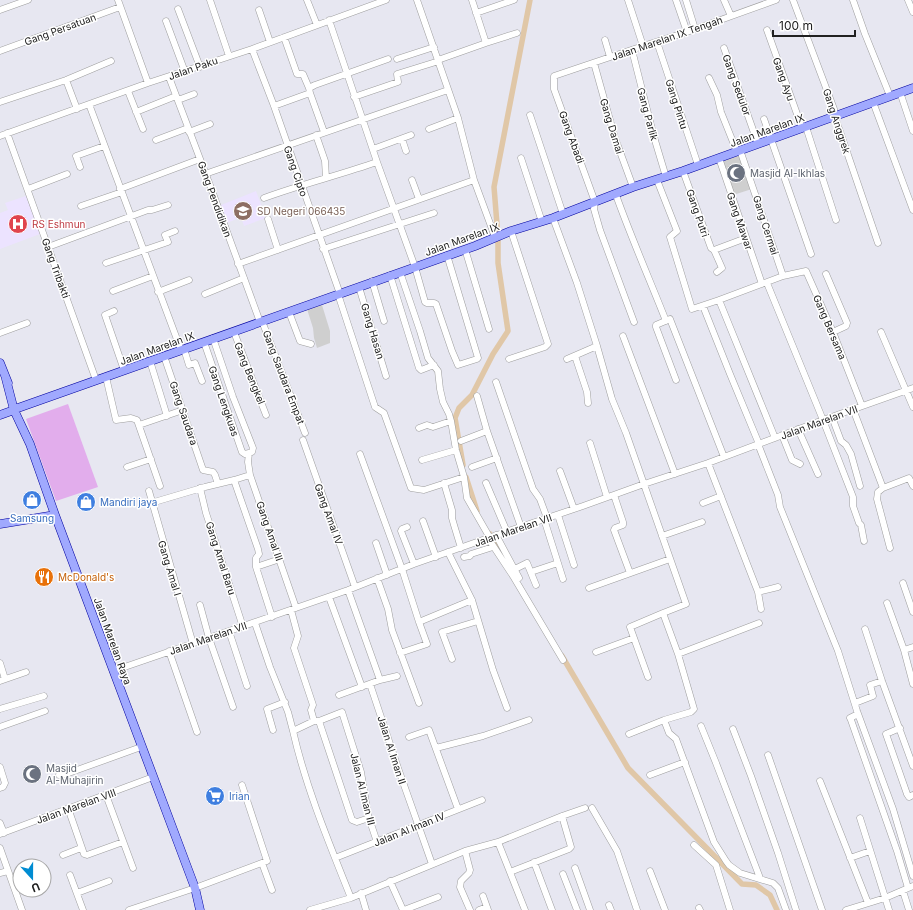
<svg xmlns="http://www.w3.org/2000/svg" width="913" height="910" font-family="Inter,sans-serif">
	<rect width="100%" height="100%" fill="#e7e7f1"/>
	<!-- education -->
	<path fill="#ece3ff" d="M256 191 266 218 244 226 241 217 227 223 221 205Z
		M26 196 40 234 0 249V213L8 210 5 203Z"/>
	<!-- religious -->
	<path fill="#cfcfcf" d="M740 155 752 189 733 195 721 161Z
		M322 305 330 331V343L317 348 314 338 313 328 307 309Z"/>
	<!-- grass -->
	<path fill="#e2adec" d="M68 404 98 487 56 501 26 419Z"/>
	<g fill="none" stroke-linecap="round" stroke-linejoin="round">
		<!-- canal -->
		<path stroke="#e0c7a7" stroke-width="5.5" d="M463 465 455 418 459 408 472 395 493 354 508 331 498 263V237L494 187 530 0
			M466 477 477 511
			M490 534 504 558
			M562 656 628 768 742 884 756 885 770 895 777 910"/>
		<defs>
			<path id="minor" d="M118 0 148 83
				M210 0 229 56
				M307 0 317 25
				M417 0 458 118 474 180 495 237
				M472 0 486 43
				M628 0 643 46
				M676 0 687 32
				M686 0 695 29
				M724 0 731 16
				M793 0 834 109 835 117 878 243
				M853 0 865 34 890 96
				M908 0 913 12
				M178 9 200 67
				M0 10 28 0
				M259 10 270 42
				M476 13 514 0
				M329 20 377 162 415 267 425 302 427 303H434L436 304 452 351 458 365 477 359 478 358 447 255
				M166 21 185 72
				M767 30 802 128
				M284 37 297 74H303L309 88
				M605 40 610 57
				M657 42 698 165
				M724 48 758 144
				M252 49 274 106 340 294
				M632 50 654 137 666 177
				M0 51 120 7
				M397 59 434 47
				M438 60 486 43 517 33
				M594 63 615 138 633 187
				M169 77 211 188 260 322
				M709 78 717 95 721 112 737 152
				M66 80 77 109
				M128 91 143 129
				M900 92 913 131
				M310 93 324 132
				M354 97 398 82 397 74 439 61
				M178 100 194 94
				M0 102 66 80 111 61
				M873 102 913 210
				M89 104 181 350
				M274 106 310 93 309 88 315 85 388 59
				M136 112 176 96
				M530 115 563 214
				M764 119 811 254
				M806 127 836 220
				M429 129 458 118
				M189 132 210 124
				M7 133 96 380
				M316 135 325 161 326 178
				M0 136 148 83 252 49 386 0
				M402 139 406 151
				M156 140 188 128
				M373 149 411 135
				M740 150 783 276
				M521 158 542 222
				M719 158 762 284
				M80 167 76 156 104 146
				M683 171 711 248 714 250 722 268 717 272
				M205 174 448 90
				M412 180 419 199
				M657 180 677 231 670 237 692 309 719 300 783 276 806 271 833 332 862 406
				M28 189 67 174
				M120 189 200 159
				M616 195C631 237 649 278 666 321
				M264 198C302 184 340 175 377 162
				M81 206 122 192
				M553 218 577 283 597 346 612 399 626 433 686 604 663 613 678 654 694 709 691 712 664 720 629 734
				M268 219 278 250
				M48 247 148 210H152L168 205
				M323 249 434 213
				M465 249 489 329
				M714 250 746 238
				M106 263 168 242 165 235 175 231
				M238 264 474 180
				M400 272 420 331 428 358 438 371 440 389 443 402 449 414 451 421 456 450 464 477 467 498 490 538
				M826 274 847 323 846 326 833 332
				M390 275 419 368 421 370 434 365
				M372 281 384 321
				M767 283 823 420 853 497V506L859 523 861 525 864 541
				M359 287 386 376
				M113 291 153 276
				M158 292 189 280
				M205 294 244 278
				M338 294 375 407 384 413 411 488 424 490 464 477
				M719 300 775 438
				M703 306 730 374 759 444
				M114 311 105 315 124 370
				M289 312 300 341 311 344
				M262 321 305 433
				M634 322 600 230 594 209 595 202 554 89V76L643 46 687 32 776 0
				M234 332 266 415
				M881 332 913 407
				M0 333 27 323
				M623 336 675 474
				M213 338 233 397 253 448 252 452 249 453
				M204 342 242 452 245 454 249 453
				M184 349 189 365 195 363 202 381
				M164 356 203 470 213 472 215 475 218 484
				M575 356 587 392 588 403
				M509 359 545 347 548 344 511 231
				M567 359 597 346
				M150 361 167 416
				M106 377 116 420 131 418 137 420 160 486
				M676 380 656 327V325L670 319 724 457
				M496 382 533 489 540 499 547 518
				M477 396 487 431 521 527
				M853 409 883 488 878 492 877 499 890 548
				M832 417 841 441 846 445 851 454 860 486
				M139 425 183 410
				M419 428 427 425 433 427 451 421
				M798 429 818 474
				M782 435 792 460 800 464
				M303 440 355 587
				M461 441 487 431
				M590 443 607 497
				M758 444 778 495 780 507 838 651 857 711 893 809 913 876
				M249 453 248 462 250 475 296 608
				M360 454 402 569 419 622 472 600
				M422 460 456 450
				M708 463 758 592 778 587
				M127 467 151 459
				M472 467 497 458
				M560 471 574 509
				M250 475 234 480 258 549 259 554 256 558V567L272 617
				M444 483 452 510V518L454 525 461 548
				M486 483 507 532
				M200 488 206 513 243 627
				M883 488 909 478 913 486
				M149 491 193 644
				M614 495 623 522V525L615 528 614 530 630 573
				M151 503 205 487 234 480
				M703 503 721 496
				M558 515 574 565
				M544 519 563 579
				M423 521 436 557
				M407 527 402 529 401 531 414 564
				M496 535 519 578
				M662 536 702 522
				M488 538 513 576 563 660
				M376 543 387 575
				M448 552 472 600 493 670 507 708
				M464 557 470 556 471 554 493 547
				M256 567 280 559
				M511 571 527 563 536 585
				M531 572 558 563
				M377 578 388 609 392 630 419 703
				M903 583 913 612
				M589 588 670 559
				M758 592 761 609
				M329 597 362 687
				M887 603 904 650 913 684
				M200 605 209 638 233 707
				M291 610 298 636 294 648 313 705 311 710 314 721
				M255 623 270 667 288 712 293 731 314 721H319L342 712 361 772 368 815 377 842
				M865 629 882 681 913 766
				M229 631 247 686
				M904 650 913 647
				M169 651 197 732
				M596 652 634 638
				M400 653 427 644 419 622
				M678 654 759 623
				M452 659 442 632 478 621
				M0 663 5 679
				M113 671 348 590 414 564 491 537 583 506 644 484 708 463 823 420 913 388
				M648 677 630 627 663 613
				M380 680 397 676
				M0 681 26 672
				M370 684 398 768 432 864
				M339 695 380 680 348 590
				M855 703 873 696 870 685 882 681
				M0 709 44 696
				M858 714 850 718 851 720 897 851 908 888
				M664 720 669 733 676 739 714 842 726 861 729 865 740 873 773 883 778 888 786 910
				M319 721 352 820 357 822 369 818
				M701 726 716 763 760 878
				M0 727 45 711
				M900 728 886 734 907 794 909 797 913 795
				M733 729 751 776 778 853 796 910
				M273 730 267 709 285 702
				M293 731C306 788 329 843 351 898
				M409 737 429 730 458 809
				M436 748 483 736 529 720
				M768 755 822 910
				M0 767 5 783 3 787 0 788
				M59 775 66 774 141 747
				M650 775 685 762
				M820 781 868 903
				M106 795 133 868
				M68 808 84 854 87 855 123 842
				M592 808 617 851 637 910
				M860 818 889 910
				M0 823 4 833
				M0 834 153 777
				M498 842 525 910
				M694 845 716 865 730 910
				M0 848 22 910
				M465 851 470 870 469 873 461 881 460 887 470 910
				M63 855 81 848
				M335 858 482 800
				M850 858 870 851
				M534 862 552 910
				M262 863 272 890
				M575 868 590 910
				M650 871 665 910
				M510 872 569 849 571 847 562 816
				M0 873 8 871
				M563 874 577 910
				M70 875 83 910
				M390 881 403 910
				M903 891 909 910
				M77 893 109 881
				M361 893 366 910
				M483 896 488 910
				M609 905 611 910
				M699 908 700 910
				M129 910 195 888 267 861 242 785
				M310 910 351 898 465 851 498 842 562 816 585 808
				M404 910 438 897
				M479 910 487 907
				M846 910 885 898 913 886"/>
			<path id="major" d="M0 363 8 383
				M6 379 14 410 30 444 55 515 195 888 200 910
				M18 408 475 246 511 231 553 218 633 187 683 171 913 88
				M0 415 14 410
				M0 524 55 515"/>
		</defs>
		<!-- minor casing -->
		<use href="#minor" stroke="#9e9e9e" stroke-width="7"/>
		<!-- major casing -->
		<use href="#major" stroke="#00009e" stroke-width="9"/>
		<!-- minor -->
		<use href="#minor" stroke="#fff" stroke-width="6"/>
		<!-- major -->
		<use href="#major" stroke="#a0a9fe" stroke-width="8"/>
	</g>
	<!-- icons -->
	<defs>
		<symbol id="mosque-disc" viewBox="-11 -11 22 22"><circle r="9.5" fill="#6b7280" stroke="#fff"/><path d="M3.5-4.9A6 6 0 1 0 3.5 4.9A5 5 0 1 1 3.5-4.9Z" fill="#fff"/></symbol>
		<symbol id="school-disc" viewBox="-11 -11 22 22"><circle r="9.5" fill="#8d6e63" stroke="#fff"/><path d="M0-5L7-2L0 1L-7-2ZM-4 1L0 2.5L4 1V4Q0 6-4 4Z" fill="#fff"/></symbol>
		<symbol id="hospital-disc" viewBox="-11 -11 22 22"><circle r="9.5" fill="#e0444e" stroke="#fff"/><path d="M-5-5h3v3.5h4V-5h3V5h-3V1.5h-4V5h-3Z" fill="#fff"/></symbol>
		<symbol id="shop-disc" viewBox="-11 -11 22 22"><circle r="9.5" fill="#3f7fe0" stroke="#fff"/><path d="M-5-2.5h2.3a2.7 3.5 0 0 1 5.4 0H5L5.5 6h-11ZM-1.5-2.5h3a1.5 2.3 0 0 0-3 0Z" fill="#fff"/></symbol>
		<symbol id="restaurant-disc" viewBox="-11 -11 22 22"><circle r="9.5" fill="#e8710a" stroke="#fff"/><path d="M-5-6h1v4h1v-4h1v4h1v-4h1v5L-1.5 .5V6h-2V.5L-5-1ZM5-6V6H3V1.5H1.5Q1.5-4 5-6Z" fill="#fff"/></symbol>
		<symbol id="supermarket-disc" viewBox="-11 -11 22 22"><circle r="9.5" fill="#3f7fe0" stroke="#fff"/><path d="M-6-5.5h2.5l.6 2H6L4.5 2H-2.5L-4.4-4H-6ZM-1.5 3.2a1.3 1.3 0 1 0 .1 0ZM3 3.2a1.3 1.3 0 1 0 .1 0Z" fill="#fff"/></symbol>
	</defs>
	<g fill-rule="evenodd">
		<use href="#mosque-disc" x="725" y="162" width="22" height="22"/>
		<use href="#school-disc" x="232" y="200" width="22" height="22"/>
		<use href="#hospital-disc" x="7" y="213" width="22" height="22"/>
		<use href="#shop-disc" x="21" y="489" width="22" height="22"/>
		<use href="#shop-disc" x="75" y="491" width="22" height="22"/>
		<use href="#restaurant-disc" x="33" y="566" width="22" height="22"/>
		<use href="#mosque-disc" x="21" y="763" width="22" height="22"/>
		<use href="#supermarket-disc" x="204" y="785" width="22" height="22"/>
	</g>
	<g text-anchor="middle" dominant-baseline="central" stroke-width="3" stroke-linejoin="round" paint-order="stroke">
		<!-- street labels -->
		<g font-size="10" fill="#212121" stroke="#fff">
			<text transform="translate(60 29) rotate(-20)">Gang Persatuan</text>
			<text transform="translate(667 38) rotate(-19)">Jalan Marelan IX Tengah</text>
			<text transform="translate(193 68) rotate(-19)">Jalan Paku</text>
			<text transform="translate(784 79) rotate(70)">Gang Ayu</text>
			<text transform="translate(737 85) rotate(70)">Gang Sedulor</text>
			<text transform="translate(677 104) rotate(72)">Gang Pintu</text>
			<text transform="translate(648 114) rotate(75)">Gang Parlik</text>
			<text transform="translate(837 121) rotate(72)">Gang Anggrek</text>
			<text transform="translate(612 126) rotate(73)">Gang Damai</text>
			<text transform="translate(767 130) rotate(-20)">Jalan Marelan IX</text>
			<text transform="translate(572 137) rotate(70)">Gang Abadi</text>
			<text transform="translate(296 171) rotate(71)">Gang Cipto</text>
			<text transform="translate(215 199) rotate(70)">Gang Pendidikan</text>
			<text transform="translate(698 213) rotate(71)">Gang Putri</text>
			<text transform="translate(740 221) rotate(71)">Gang Mawar</text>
			<text transform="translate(766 225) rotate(72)">Gang Cermai</text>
			<text transform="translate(462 239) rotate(-20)">Jalan Marelan IX</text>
			<text transform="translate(56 268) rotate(70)">Gang Tribakti</text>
			<text transform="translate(830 327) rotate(67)">Gang Bersama</text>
			<text transform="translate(373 331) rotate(73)">Gang Hasan</text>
			<text transform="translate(157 348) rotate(-20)">Jalan Marelan IX</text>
			<text transform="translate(250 373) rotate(68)">Gang Bengkel</text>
			<text transform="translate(284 377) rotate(69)">Gang Saudara Empat</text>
			<text transform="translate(224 401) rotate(71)">Gang Lengkuas</text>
			<text transform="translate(184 413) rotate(71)">Gang Saudara</text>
			<text transform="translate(819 422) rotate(-20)">Jalan Marelan VII</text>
			<text transform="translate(329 514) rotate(70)">Gang Amal IV</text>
			<text transform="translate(513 530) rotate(-19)">Jalan Marelan VII</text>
			<text transform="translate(270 531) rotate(71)">Gang Amal III</text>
			<text transform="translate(221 558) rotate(72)">Gang Amal Baru</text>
			<text transform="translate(170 568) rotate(73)">Gang Amal I</text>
			<text transform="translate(208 638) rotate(-19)">Jalan Marelan VII</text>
			<text transform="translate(113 641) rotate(70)">Jalan Marelan Raya</text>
			<text transform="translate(392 750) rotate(72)">Jalan Al Iman II</text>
			<text transform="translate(363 789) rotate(76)">Jalan Al Iman III</text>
			<text transform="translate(76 806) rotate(-20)">Jalan Marelan VIII</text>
			<text transform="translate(409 829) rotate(-22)">Jalan Al Iman IV</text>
		</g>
		<!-- worship labels -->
		<g font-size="10" fill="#5b616d" stroke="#fff" text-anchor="start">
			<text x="750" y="173">Masjid Al-Ikhlas</text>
			<text x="46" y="768">Masjid<tspan x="46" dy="12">Al-Muhajirin</tspan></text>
		</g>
		<!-- education labels -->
		<g font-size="10" fill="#785e54" stroke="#fff" text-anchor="start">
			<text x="257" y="211">SD Negeri 066435</text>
		</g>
		<!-- health labels -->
		<g font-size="10" fill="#be3a42" stroke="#fff" text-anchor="start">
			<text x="32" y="224">RS Eshmun</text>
		</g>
		<!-- shop labels -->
		<g font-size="10" fill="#366cbe" stroke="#fff" text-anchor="start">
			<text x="100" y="502">Mandiri jaya</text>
			<text x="32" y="518" text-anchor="middle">Samsung</text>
			<text x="229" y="796">Irian</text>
		</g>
		<!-- food labels -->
		<g font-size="10" fill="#c56008" stroke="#fff" text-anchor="start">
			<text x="58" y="577">McDonald's</text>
		</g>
	</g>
	<!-- north arrow -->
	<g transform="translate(32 878) rotate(159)"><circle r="19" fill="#ffffff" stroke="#a6a6a6"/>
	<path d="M0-3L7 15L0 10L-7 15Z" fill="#008cd2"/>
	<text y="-6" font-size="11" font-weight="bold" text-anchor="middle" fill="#212121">U</text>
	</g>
	<!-- scale -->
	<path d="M773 30v6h82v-6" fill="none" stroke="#212121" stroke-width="2"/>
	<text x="779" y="30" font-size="12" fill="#212121" stroke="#ffffff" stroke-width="3" paint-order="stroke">100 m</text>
</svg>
